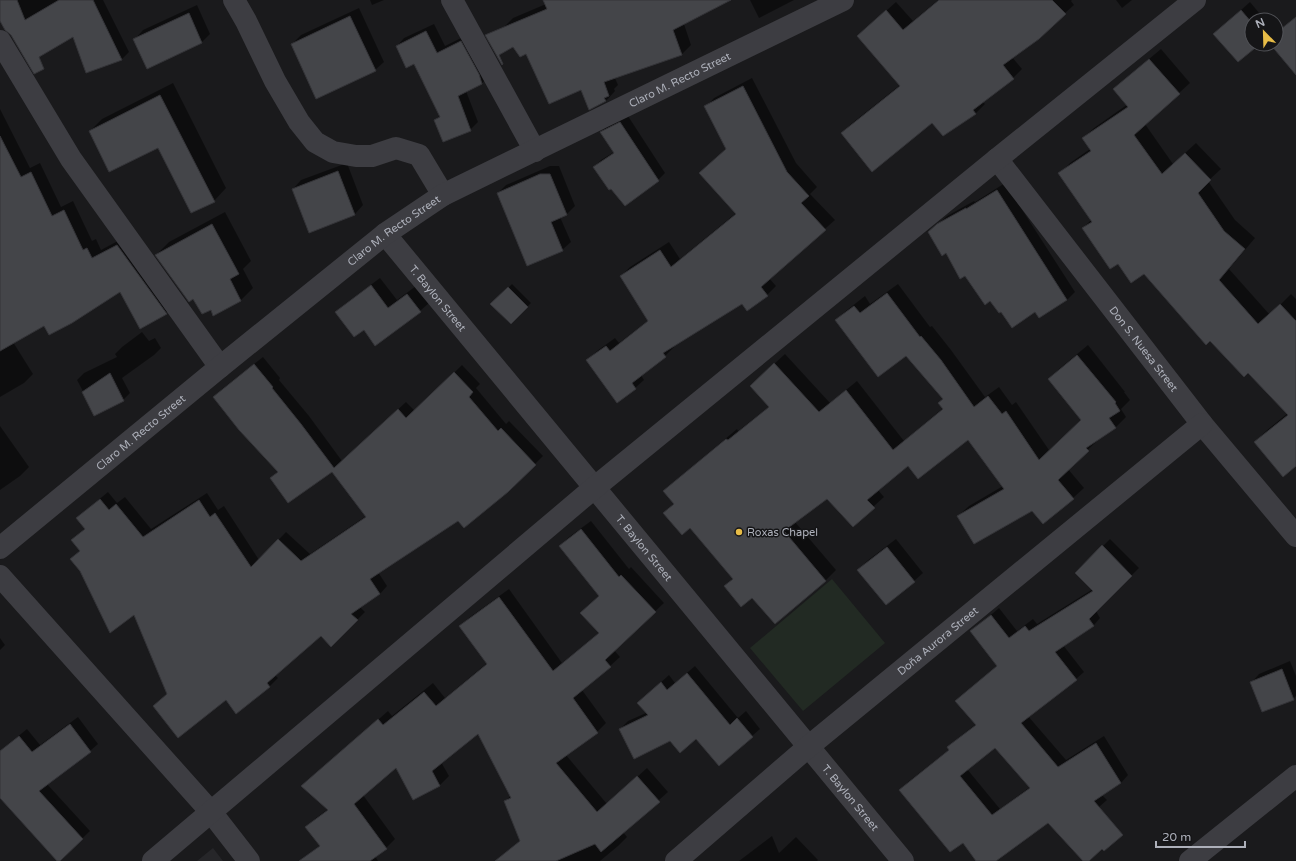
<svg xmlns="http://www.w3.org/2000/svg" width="1296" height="861" font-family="'Varela Round',sans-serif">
	<rect width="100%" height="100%" fill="#1a1a1c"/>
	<!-- built -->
	<path fill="#262629" d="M213 848 223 861H197Z"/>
	<!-- green -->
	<path fill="#222a23" d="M832 579 885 643 803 711 750 648Z"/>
	<!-- shadow -->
	<path fill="#0007" fill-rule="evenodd" d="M6 0H103L129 52 122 59 86 72 73 36 36 58Z
		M370 0H384L372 5Z
		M544 0H729L684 24 691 45 682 54 615 78 618 85 614 89 615 91 606 101 589 109 581 88 526 53 503 28 513 18 546 4Z
		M750 0H794L759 18Z
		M938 0H1072L1071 1 1074 5 1065 13 1012 57 1022 69 1013 78 982 101 985 104 976 113 944 135 933 122 842 133 851 124 900 85 858 36 896 2 913 21Z
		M1116 0H1132L1122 8Z
		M1250 2 1265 20H1252V44H1258L1238 61 1214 34Z
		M197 5 210 34 202 42 148 67 135 39 143 30Z
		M359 8 384 62 375 70 292 44 301 35Z
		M434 24 445 46 469 34 490 76 482 83 466 91 478 122 470 130 436 120 440 115 415 62 397 46 404 38Z
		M1161 49 1190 83 1145 124 1173 164 1196 143 1221 169 1208 181 1235 220 1255 238 1229 269 1270 315 1291 294 1296 299V465L1255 442 1266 431 1288 413 1249 371 1144 273 1118 262 1083 228 1091 220 1060 174 1070 163 1090 149 1083 138 1094 128 1128 104 1125 79Z
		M752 78 796 163 817 187 810 194 835 220 769 278 776 286 767 295 742 303 673 346 674 347 665 356 641 375 644 380 635 388 588 360 597 351 615 338 619 343 649 320 621 276 630 267 669 242 680 259 736 213 700 173 727 148 706 107 714 98Z
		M173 83 226 188 214 201 159 146 90 131 102 119Z
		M0 109 30 168 40 163 61 207 73 201 92 241 96 239 101 250 127 236 175 304 166 313 120 291 44 324 13 342 33 374 24 383 0 397Z
		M628 116 665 173 658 180 594 167 601 160 614 152 601 132 608 125Z
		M347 163 363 205 355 214 309 232 293 189 301 180Z
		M550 166H559L575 206 567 214 560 217 571 242 562 250 498 193 506 185Z
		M1005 183 1075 292 1067 300 1035 310 1001 311 965 275 929 232 947 216 974 201 975 202Z
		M225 212 251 261 243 269 253 288 241 300 214 314 211 309 194 298 156 255 169 242Z
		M380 278 397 300 416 286 429 303 420 311 364 329 336 312 345 304Z
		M512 284 531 303 511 323 492 304Z
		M898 284 930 327 932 326 951 350 985 397 999 387 1012 405 1016 402 1049 450 1082 420 1049 379 1059 369 1088 345 1125 392H1124L1130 400 1121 409 1126 417 1116 427 1097 439 1098 440 1068 469 1084 488 1073 498 1043 523 1032 510 958 516 969 506 1003 486 968 438 908 465 878 490 884 497 853 525 827 497 795 522 836 570 826 580 775 623 753 596 725 586 733 578 690 527 664 513 674 503 664 491 675 481 737 429 738 431 770 406 761 376 785 354 830 403 857 381 904 441 943 408 944 399 907 354 836 320 847 310 865 296 870 304Z
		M142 332 149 341 155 338 161 348 154 355 122 378 130 393 123 400 95 414 77 380 84 373 117 357 115 354 122 347Z
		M263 357 280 378 279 380 309 416 342 461 406 402 415 411 462 365 480 384 476 388 506 424 509 421 543 456 508 491 458 519 378 572 387 586 380 594 360 607 365 612 331 646 321 635 275 675 278 678 270 686 236 712 226 699 154 706 168 693 134 613 73 540 85 528V511L108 492 117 503 125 497 151 529 207 493 218 510 224 506 259 560 286 532 310 554 366 516 332 471 271 478 278 471 214 397 222 389Z
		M0 426 29 467 20 476 0 490Z
		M591 521 629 569 631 567 664 603 614 650 620 657 610 666 582 690 606 723 597 732 566 755 607 804 647 768 668 792 623 832 627 837 618 846 600 861H496L521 840 505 802 511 795 478 732 441 762 449 776 440 785 414 799 396 766 363 795 395 839 386 848 375 856 378 861H318L312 853 320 845 307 827 316 818 328 809 303 786 388 711 392 716 433 683 445 698 487 663 461 626 470 617 509 589 562 663 600 632V595L560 546 569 537Z
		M896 539 923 573 914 581 886 604 859 570 867 561Z
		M1110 539 1139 568 1096 611 1100 618 1094 625 1087 615 1063 645 1084 672 1076 679 1028 716 1066 760 1104 736 1128 775 1121 783 1102 795 1107 800 1099 807 1048 821 994 861H977L963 841 901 790 908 782 950 749 948 747 956 740 976 724 998 665 972 631 999 608 1017 631 1033 619 1037 624 1093 589 1076 573ZM995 746 1030 787 1000 809 967 769Z
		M0 638 5 645 0 650Z
		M1290 661 1296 676V696L1293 699 1251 683 1259 674Z
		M695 666 738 718 746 711 760 729 752 736 697 737 670 740 620 729 628 721 646 713 638 703 669 675 675 683Z
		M78 717 98 744 90 751 47 784 90 831 59 861 0 792V751L27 729 40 745Z
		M772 836 779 853 796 837 818 860 817 861H739Z"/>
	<!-- building -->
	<path fill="#444549" stroke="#343438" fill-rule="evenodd" d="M0 0H17L25 20 59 0H93L122 60 86 73 73 37 39 57 44 69 34 74 11 35 5 30 0 21Z
		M543 0H731L673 30 682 55 604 82 609 96 604 98 606 101 589 110 581 90 549 104 526 54 520 57 513 47 499 55 503 64 502 65 485 35 547 9Z
		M939 0H1052L1066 14 1039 39 1003 65 1014 79 973 110 976 114 943 136 932 123 872 172 841 133 900 86 857 36 886 10 903 30Z
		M1241 10 1252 23V44H1260L1238 62 1213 34Z
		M189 13 202 43 147 69 133 39Z
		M350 16 376 71 316 99 291 44Z
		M1296 17V75L1270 44H1276V33Z
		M426 31 437 53 461 41 479 74 482 84 458 96 471 131 443 142 434 120 440 117 414 64 406 68 396 46Z
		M1149 59 1180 94 1134 135 1162 174 1185 153 1211 180 1198 193 1224 231 1245 249 1219 280 1258 324 1280 304 1296 321V466L1283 477 1254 442 1288 415 1248 373 1244 377 1210 341 1206 345 1144 274 1131 283 1118 264 1110 269 1082 228 1092 222 1058 173 1091 151 1082 138 1128 107 1113 89Z
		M743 86 787 172 809 196 801 203 826 230 761 287 768 296 747 311 742 304 663 353 666 357 632 383 636 389 617 403 586 360 606 346 610 351 648 321 620 276 660 250 671 267 736 214 699 173 726 149 704 106Z
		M160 95 215 202 191 213 158 148 109 172 89 131Z
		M620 122 659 181 625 206 611 189 609 190 593 167 614 153 600 132Z
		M0 136 21 177 31 172 52 216 64 210 83 250 87 248 92 258 117 245 167 314 140 329 120 292 72 323 49 335 44 326 0 351Z
		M338 171 355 215 309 233 292 189Z
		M540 174H550L567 215 551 222 563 251 527 266 497 193Z
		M997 190 1067 300 1039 318 1035 312 1012 328 1001 312 999 313 990 301 985 305 965 276 960 279 946 253 942 256 928 232 937 224 966 208V209Z
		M212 224 239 274 230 279 241 301 213 316 211 310 202 314 193 299 189 302 155 255Z
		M371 285 388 308 407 294 421 312 375 346 364 330 354 337 335 312Z
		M508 287 528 307 511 324 490 304Z
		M887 293 920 337 921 336 941 360 974 407 988 396 1002 414 1006 411 1039 460 1081 420 1048 379 1077 355 1116 402 1115 403 1120 411 1109 418 1116 428 1086 448 1089 451 1058 480 1074 499 1043 524 1032 511 974 544 957 516 1004 489 968 440 918 479 908 466 867 500 875 508 853 527 827 499 784 531 826 581 775 624 752 598 741 607 724 586 733 579 690 528 682 535 663 513 674 504 663 491 726 439 728 440 769 407 750 386 774 363 819 412 846 390 893 450 943 409 938 403 943 399 906 356 878 377 835 320 854 306 860 313Z
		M254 364 273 387 272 388 301 424 334 468 398 409 406 418 454 372 473 392 469 397 498 431 501 428 536 465 508 492 464 528 458 521 370 579 380 594 351 614 358 620 331 647 321 636 267 683 270 687 236 714 226 700 178 738 153 706 167 694 134 615 110 633 80 571 70 559 80 551 71 540 85 529 76 518 100 499 109 510 116 504 143 537 199 500 210 517 215 513 251 567 278 539 301 561 366 517 332 472 288 503 270 478 278 472 239 430 213 397Z
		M110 373 124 401 94 416 82 392Z
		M581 529 619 577 621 575 656 612 605 660 611 667 573 698 598 733 556 763 597 812 637 776 660 802 601 852 595 844 556 861H495L520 841 504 801 511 798 478 734 432 771 440 786 413 800 396 768 354 804 387 849 377 856 370 861H299L320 846 305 827 328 810 301 786 378 719 383 725 424 692 436 706 487 664 459 626 499 597 553 671 599 633 580 613 599 596 559 546Z
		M1102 545 1132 576 1089 619 1094 626 1055 652 1077 680 1021 723 1058 767 1096 743 1121 783 1094 801 1123 835 1104 851 1102 849 1089 861H1083L1048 823 996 861H976L963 843 950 852 899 790 949 750 947 747 976 725 955 701 997 666 970 631 991 615 1009 638 1025 626 1029 631 1093 591 1075 573ZM995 748 1030 788 992 815 960 776Z
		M887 547 915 582 886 605 857 570Z
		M1282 669 1294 700 1262 712 1250 682Z
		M687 673 730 725 737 718 753 737 719 766 696 739 680 753 670 741 634 759 619 729 648 715 637 703 661 682 667 690Z
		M70 724 91 752 39 791 83 839 60 861H57L0 798V751L19 736 32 752Z"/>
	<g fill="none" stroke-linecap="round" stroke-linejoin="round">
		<!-- minor -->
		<g stroke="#3d3d42" stroke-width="22">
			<path d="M234 0 246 21 275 81 299 122 315 142 333 152 356 156H372L396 148 419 155 443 195"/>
			<path d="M452 0 535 151"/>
			<path d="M0 41 71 159 220 367"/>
			<path id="s1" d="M997 159 1202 424 1296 536"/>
			<path id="s2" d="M385 234 903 861"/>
			<path id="s3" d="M0 548 220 367 385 234 443 195 843 0"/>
			<path d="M0 576 211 812 249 861"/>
			<path d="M153 861 594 488 997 159 1195 0"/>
			<path id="s4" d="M676 861 808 747 1202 424"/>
			<path d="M1190 861 1296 776"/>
		</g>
	</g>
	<!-- markers -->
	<circle fill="#e7bc47" stroke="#151517" stroke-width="1.5" cx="739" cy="532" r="4"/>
	<g text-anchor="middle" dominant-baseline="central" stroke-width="3" stroke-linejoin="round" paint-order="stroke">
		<!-- street labels -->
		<g font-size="11" fill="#adb0ba" stroke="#151517">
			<text stroke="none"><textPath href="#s3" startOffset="830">Claro M. Recto Street</textPath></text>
			<text stroke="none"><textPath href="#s3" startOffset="506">Claro M. Recto Street</textPath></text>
			<text stroke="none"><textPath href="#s2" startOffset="83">T. Baylon Street</textPath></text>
			<text stroke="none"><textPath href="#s1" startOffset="240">Don S. Nuesa Street</textPath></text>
			<text stroke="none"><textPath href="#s3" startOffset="182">Claro M. Recto Street</textPath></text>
			<text stroke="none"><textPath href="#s2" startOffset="407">T. Baylon Street</textPath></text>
			<text stroke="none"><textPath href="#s4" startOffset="342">Doña Aurora Street</textPath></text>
			<text stroke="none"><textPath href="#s2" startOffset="731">T. Baylon Street</textPath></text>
		</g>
		<!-- poi labels -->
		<g font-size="11" fill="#adb0ba" stroke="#151517" text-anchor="start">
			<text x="747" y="532">Roxas Chapel</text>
		</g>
	</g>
	<!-- north arrow -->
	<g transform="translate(1264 32) rotate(337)"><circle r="19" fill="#151517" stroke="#525358"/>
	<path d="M0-3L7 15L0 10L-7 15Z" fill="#e7bc47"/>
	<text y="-6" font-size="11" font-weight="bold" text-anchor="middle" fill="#adb0ba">N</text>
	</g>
	<!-- scale -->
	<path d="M1156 841v6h89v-6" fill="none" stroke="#adb0ba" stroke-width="2"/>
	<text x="1162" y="841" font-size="12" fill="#adb0ba" stroke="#151517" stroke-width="3" paint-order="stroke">20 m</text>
</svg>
